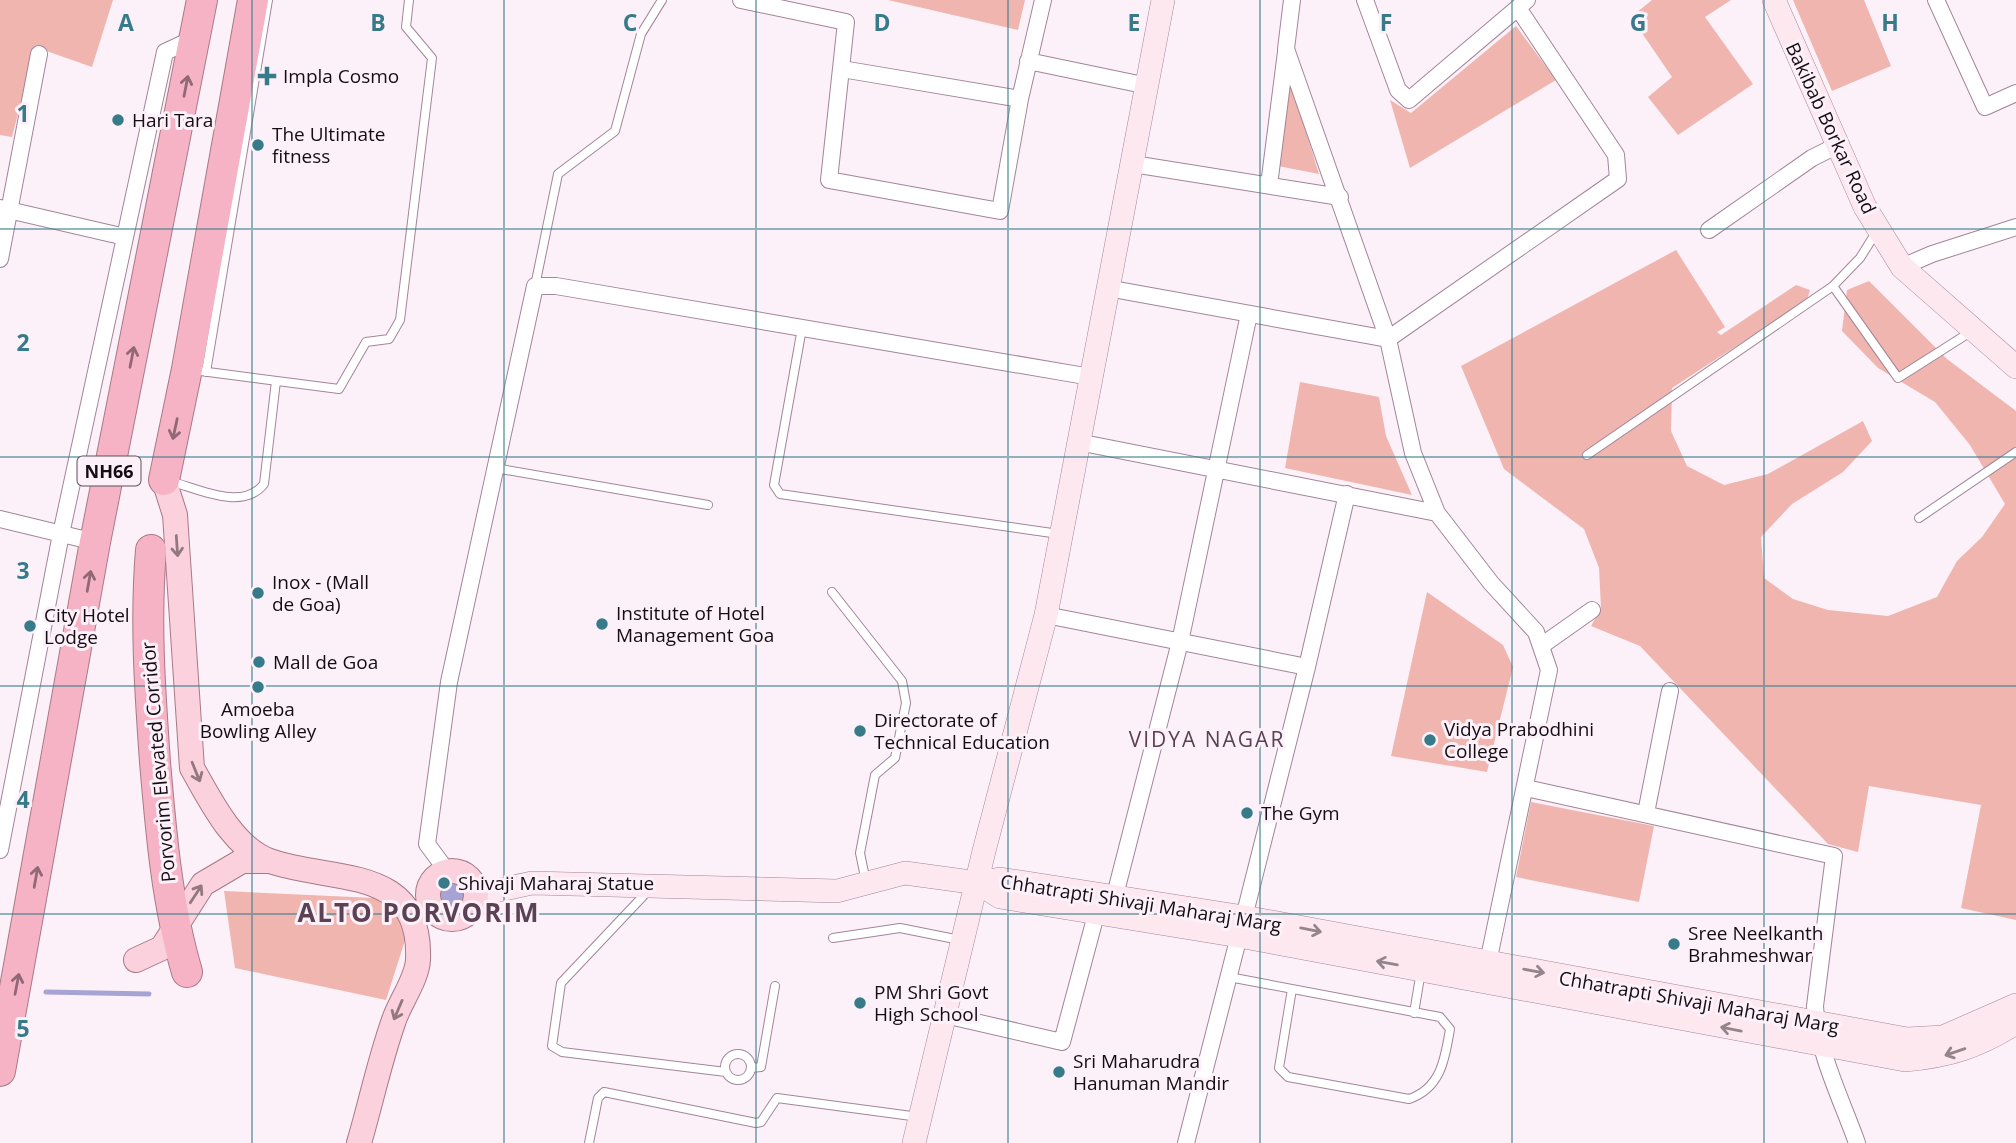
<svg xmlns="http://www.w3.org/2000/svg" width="2016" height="1143" font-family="'Open Sans',sans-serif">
	<rect width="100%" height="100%" fill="#fdf1f9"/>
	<!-- green -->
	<path fill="#f0b5af" d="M0 0H113L92 67 35 47 12 137 0 135Z
		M888 0H1025L1018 30Z
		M1652 0H1731L1705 17 1753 84 1678 135 1648 97 1672 77 1631 17Z
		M1793 0H1864L1891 66 1832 91Z
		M1516 26 1556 80 1410 168 1390 100 1411 113Z
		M1291 83 1319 174 1278 166Z
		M1676 250 1725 327 1717 332 1721 335 1796 285 1810 290 1807 300 1672 388 1671 431 1687 466 1724 485 1768 474 1863 421 1872 441 1843 472 1792 504 1761 537 1764 578 1793 599 1828 610 1888 616 1937 597 1957 561 1982 537 2005 504 1970 445 1935 402 1878 368 1842 331 1847 290 1869 281 1947 359 2016 411V920L1961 908 1981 805 1869 786 1858 852 1828 844 1640 646 1591 626 1601 608 1599 568 1584 529 1504 469 1461 366Z
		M1300 382 1379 397 1386 436 1412 495 1285 468Z
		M1427 592 1503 645 1513 667 1487 772 1391 756Z
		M1531 802 1654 826 1639 902 1516 877Z
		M224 891 375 898 398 913 407 934 386 1000 235 968Z"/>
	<!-- water -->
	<path fill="#a7a3d4" d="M440 895a13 13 0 1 1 26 0a13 13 0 1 1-26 0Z"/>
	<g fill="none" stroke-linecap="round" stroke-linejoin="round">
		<!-- stream -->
		<path stroke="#a7a3d4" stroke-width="5" d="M46 992 149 994"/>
		<defs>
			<path id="lane" d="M1877 231 1860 258 1833 286 1898 378 1972 331
				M535 286 558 174 615 131 641 34 662 0
				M802 328 774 485 780 494 1059 534
				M193 370 339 389 366 342 389 339 400 320 432 58 406 27 409 0
				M206 372 268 0
				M1587 455 1833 286
				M495 468 708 505
				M169 481C197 488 242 512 264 484L276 381
				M1919 518 2016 452
				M832 592 902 681 906 703 895 758 875 775 860 853 866 882
				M647 892 561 983 552 1046 562 1052 726 1072
				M833 938 900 928 960 940
				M1229 977 1440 1017 1450 1029C1445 1059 1441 1088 1409 1099L1288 1077 1279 1068 1292 989
				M1414 1013 1421 971
				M725 1067a13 13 0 1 1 26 0a13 13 0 1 1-26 0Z
				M751 1068 761 1067 775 986
				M589 1143 598 1098 604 1092 756 1123 761 1122 777 1098 919 1117"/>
			<path id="street" d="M741 0 846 22 829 180 1000 211 1020 99 1043 0
				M1292 0 1286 49 1388 339 1413 453 1437 513 1491 583 1536 632 1549 670 1486 972
				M1365 0 1398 90 1409 100 1527 0
				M1936 0 1985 107 2016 93
				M1028 61 1148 86
				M842 69 1020 99
				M1133 164 1340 197
				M1269 185 1286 52
				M0 208 125 237
				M1709 230 1812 158 1836 146
				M0 259 39 54
				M1902 267 1932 254 2016 227
				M1107 288 1388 339 1618 179 1616 155 1518 8
				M1078 442 1437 513
				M0 519 95 542
				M1046 615 1307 667
				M1541 646 1592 610
				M1526 788 1834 856 1815 1006C1818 1054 1841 1098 1857 1143
				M1646 813 1670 691
				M0 850 61 534 165 52 195 38
				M447 871 427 844 449 682 535 286H556L1091 377
				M1115 895 1180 642 1249 314
				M1244 917 1307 667 1347 494
				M945 1015 1062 1042 1097 911
				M1186 1143 1239 936"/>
			<path id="secondary" d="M1774 0 1865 207 1902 267 2016 367
				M978 883 1000 897 1239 936 1905 1060C1949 1056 1978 1047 2016 1023
				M476 895 532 883 837 891 905 873 978 883 1000 879 1244 917 1907 1039 1943 1037 2016 1005
				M914 1143 984 851 1046 615 1163 0"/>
			<path id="primary" d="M164 480 175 515 192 768C210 799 233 848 270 861 332 883 422 864 418 960 417 979 400 1002 394 1020 380 1059 371 1102 359 1143
				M428 895a24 24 0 1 1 48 0a24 24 0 1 1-48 0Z
				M136 960 162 948 203 884 242 861H268"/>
			<path id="highway" d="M164 480 187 369 253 0
				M151 550C145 622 150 691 155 762 161 833 167 904 187 972
				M0 1071 95 542 202 0"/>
		</defs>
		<!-- lane casing -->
		<use href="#lane" stroke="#a28599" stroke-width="10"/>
		<!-- street casing -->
		<use href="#street" stroke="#a28599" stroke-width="18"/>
		<!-- secondary casing -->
		<use href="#secondary" stroke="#a28599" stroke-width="24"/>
		<!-- primary casing -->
		<use href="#primary" stroke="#a87987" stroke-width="26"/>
		<!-- highway casing -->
		<use href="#highway" stroke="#a87987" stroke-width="32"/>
		<!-- lane -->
		<use href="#lane" stroke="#fff" stroke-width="8"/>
		<!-- street -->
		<use href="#street" stroke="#fff" stroke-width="16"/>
		<!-- secondary -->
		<use href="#secondary" stroke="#fce8ee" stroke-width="23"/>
		<!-- primary -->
		<use href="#primary" stroke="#fad1dc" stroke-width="24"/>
		<!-- highway -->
		<use href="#highway" stroke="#f6b3c5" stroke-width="30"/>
	</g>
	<!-- one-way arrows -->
	<defs><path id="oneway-shaft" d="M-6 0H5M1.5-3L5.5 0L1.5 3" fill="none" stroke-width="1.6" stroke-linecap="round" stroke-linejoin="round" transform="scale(1.75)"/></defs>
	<g stroke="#916875">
		<use href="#oneway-shaft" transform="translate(186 86) rotate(-79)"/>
		<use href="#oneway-shaft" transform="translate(132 357) rotate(-79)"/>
		<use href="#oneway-shaft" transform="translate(175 429) rotate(102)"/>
		<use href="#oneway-shaft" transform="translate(89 581) rotate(-80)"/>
		<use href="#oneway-shaft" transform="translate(36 877) rotate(-80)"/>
		<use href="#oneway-shaft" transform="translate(17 984) rotate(-79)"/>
	</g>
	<g stroke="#937882">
		<use href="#oneway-shaft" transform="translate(177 546) rotate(86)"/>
		<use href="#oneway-shaft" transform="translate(196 772) rotate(68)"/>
		<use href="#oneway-shaft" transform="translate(196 894) rotate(-57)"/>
		<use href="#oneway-shaft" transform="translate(398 1010) rotate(113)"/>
	</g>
	<g stroke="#94858c">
		<use href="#oneway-shaft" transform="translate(1311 930) rotate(11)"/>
		<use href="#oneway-shaft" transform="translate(1387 963) rotate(-170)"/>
		<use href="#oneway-shaft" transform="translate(1534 971) rotate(10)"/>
		<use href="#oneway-shaft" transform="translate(1731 1029) rotate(-169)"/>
		<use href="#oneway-shaft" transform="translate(1955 1052) rotate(161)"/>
	</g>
	<!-- grid -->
	<path fill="none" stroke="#377b8b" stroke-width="2" stroke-opacity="0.55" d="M252 0V1143M504 0V1143M756 0V1143M1008 0V1143M1260 0V1143M1512 0V1143M1764 0V1143M0 229H2016M0 457H2016M0 686H2016M0 914H2016"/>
	<!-- markers -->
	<g fill="#377b8b" stroke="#fdf1f9" stroke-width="2.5">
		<path d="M263.5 65.5h7v7h7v7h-7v7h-7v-7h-7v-7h7z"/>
		<circle cx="118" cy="120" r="7"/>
		<circle cx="258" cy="145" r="7"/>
		<circle cx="258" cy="593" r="7"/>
		<circle cx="602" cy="624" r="7"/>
		<circle cx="30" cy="626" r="7"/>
		<circle cx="259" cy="662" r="7"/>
		<circle cx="258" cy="687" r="7"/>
		<circle cx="860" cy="731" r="7"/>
		<circle cx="1430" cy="740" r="7"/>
		<circle cx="1247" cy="813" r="7"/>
		<circle cx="444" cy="883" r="7"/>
		<circle cx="1674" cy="944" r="7"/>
		<circle cx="860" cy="1003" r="7"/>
		<circle cx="1059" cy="1072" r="7"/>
	</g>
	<g text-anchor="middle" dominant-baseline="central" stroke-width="6" stroke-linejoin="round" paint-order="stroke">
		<!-- shield labels -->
		<rect fill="#fdf1f9" stroke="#5b5159" stroke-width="2" x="77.5" y="456.5" width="63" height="29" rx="5"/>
		<g font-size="18" font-weight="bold" fill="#160c14">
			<text x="109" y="471">NH66</text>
		</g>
		<!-- poi labels -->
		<g font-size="19" fill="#160c14" stroke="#fdf1f9" text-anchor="start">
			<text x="283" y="76">Impla Cosmo</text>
			<text x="132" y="120">Hari Tara</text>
			<text x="272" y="134">The Ultimate<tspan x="272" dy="22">fitness</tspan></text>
			<text x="272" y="582">Inox - (Mall<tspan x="272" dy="22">de Goa)</tspan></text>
			<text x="616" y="613">Institute of Hotel<tspan x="616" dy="22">Management Goa</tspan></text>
			<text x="44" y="615">City Hotel<tspan x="44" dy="22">Lodge</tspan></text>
			<text x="273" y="662">Mall de Goa</text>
			<text x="258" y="709" text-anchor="middle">Amoeba<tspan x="258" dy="22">Bowling Alley</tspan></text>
			<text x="874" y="720">Directorate of<tspan x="874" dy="22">Technical Education</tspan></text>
			<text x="1444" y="729">Vidya Prabodhini<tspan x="1444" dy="22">College</tspan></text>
			<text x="1261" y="813">The Gym</text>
			<text x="458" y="883">Shivaji Maharaj Statue</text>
			<text x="1688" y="933">Sree Neelkanth<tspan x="1688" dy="22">Brahmeshwar</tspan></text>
			<text x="874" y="992">PM Shri Govt<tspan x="874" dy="22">High School</tspan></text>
			<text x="1073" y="1061">Sri Maharudra<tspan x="1073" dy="22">Hanuman Mandir</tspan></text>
		</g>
		<!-- street labels -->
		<g font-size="19" fill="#160c14" stroke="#fdf1f9">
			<text transform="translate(1831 128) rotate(65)">Bakibab Borkar Road</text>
			<text transform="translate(158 762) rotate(-95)">Porvorim Elevated Corridor</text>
			<text transform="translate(1141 903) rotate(9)">Chhatrapti Shivaji Maharaj Marg</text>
			<text transform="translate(1699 1002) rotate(10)">Chhatrapti Shivaji Maharaj Marg</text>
		</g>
		<!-- neighbourhood labels -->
		<g font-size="21" letter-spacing="2" fill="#5a4153" stroke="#fdf1f9">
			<text x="1207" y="739">VIDYA NAGAR</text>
		</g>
		<!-- district labels -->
		<g font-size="26" font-weight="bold" letter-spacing="2" fill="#5a4153" stroke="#fdf1f9">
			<text x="419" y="912">ALTO PORVORIM</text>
		</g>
	</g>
	<g font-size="23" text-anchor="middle" font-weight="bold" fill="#377b8b" stroke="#fdf1f9" stroke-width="6" stroke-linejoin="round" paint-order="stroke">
		<text x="126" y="31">A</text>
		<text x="378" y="31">B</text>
		<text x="630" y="31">C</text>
		<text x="882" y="31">D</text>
		<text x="1134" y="31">E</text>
		<text x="1386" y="31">F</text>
		<text x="1638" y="31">G</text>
		<text x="1890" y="31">H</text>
		<text x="23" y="122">1</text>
		<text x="23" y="351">2</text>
		<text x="23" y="579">3</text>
		<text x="23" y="808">4</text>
		<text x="23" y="1037">5</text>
	</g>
</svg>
